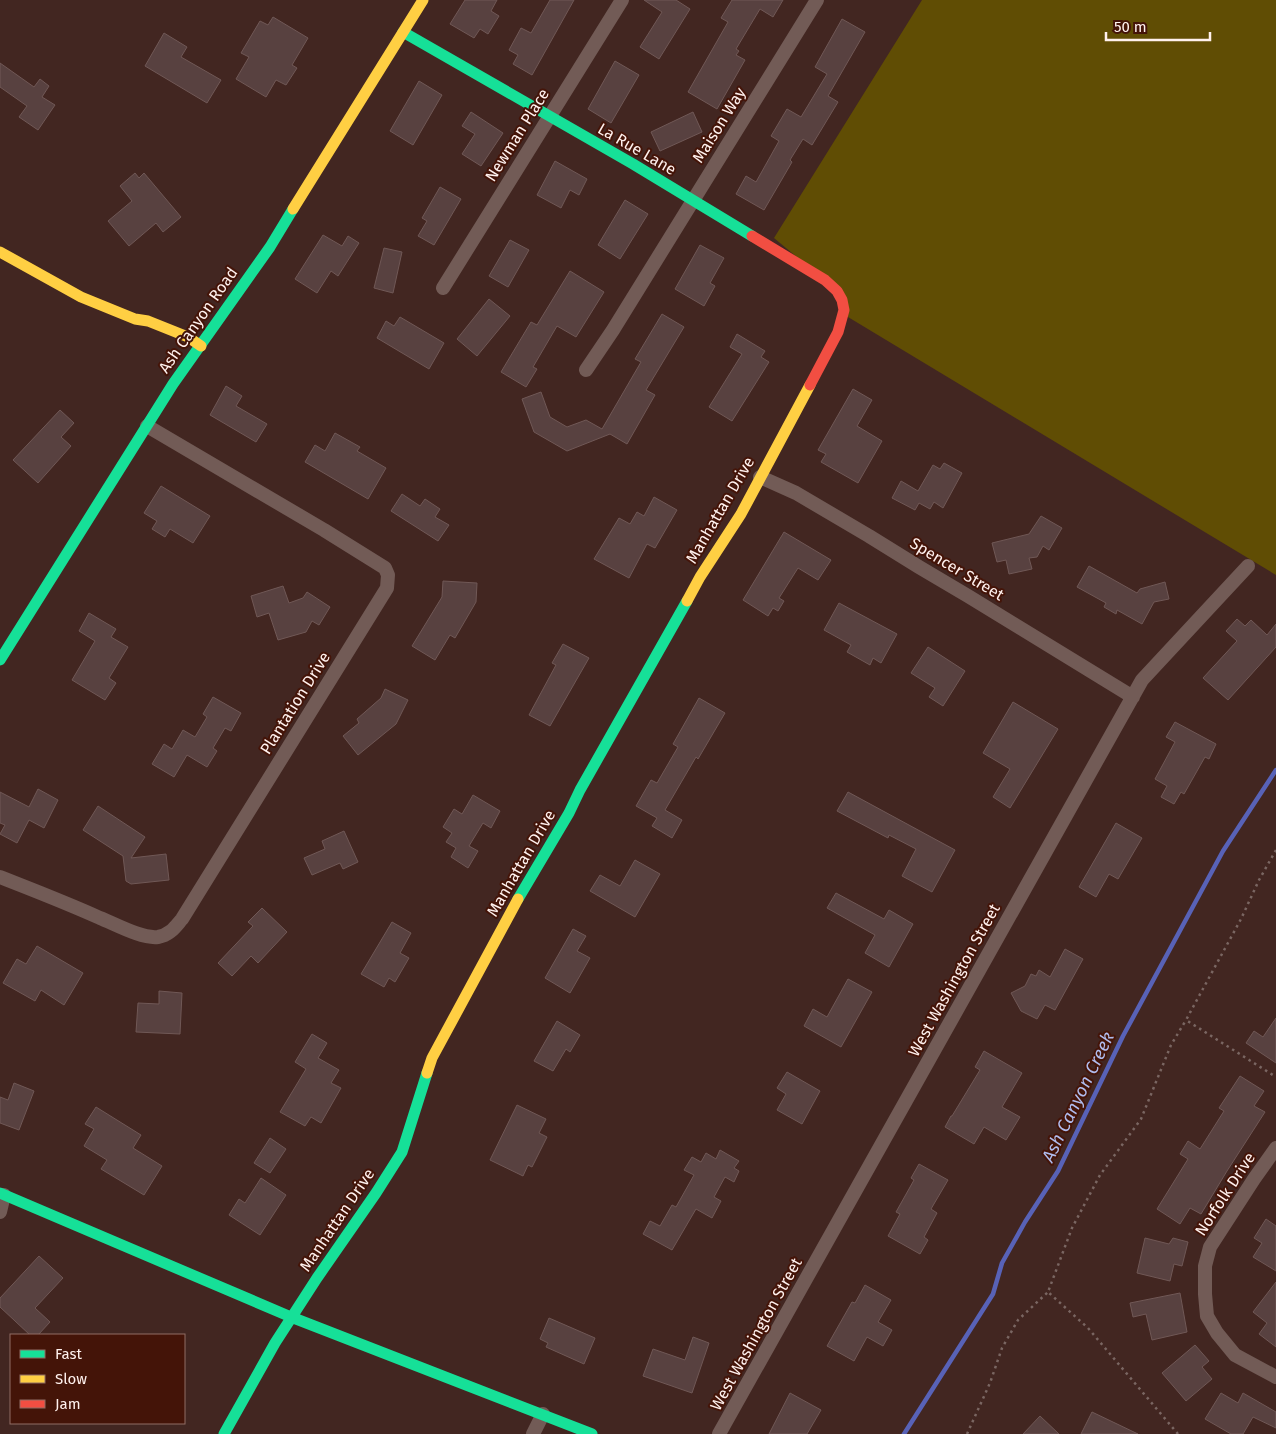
<svg xmlns="http://www.w3.org/2000/svg" width="1276" height="1434" font-family="'Fira Sans',sans-serif">
	<rect width="100%" height="100%" fill="#422621"/>
	<!-- green -->
	<path fill="#604d04" d="M922 0H1276V575L843 314 840 293 774 238Z"/>
	<g fill="none" stroke-linecap="round" stroke-linejoin="round">
		<!-- stream -->
		<path stroke="#5862b7" stroke-width="4.5" d="M904 1434 993 1294 1002 1263 1025 1222 1058 1171 1123 1036 1223 851 1276 770"/>
	</g>
	<!-- building -->
	<path fill="#584140" stroke="#705856" d="M465 0H497L491 11 499 16 488 34 480 29 474 38 450 24Z
		M550 0H574L532 75 513 64 518 55 509 50 521 28 531 33Z
		M644 0H676L690 9 659 59 640 47 662 12Z
		M732 0H783L773 17 760 9 736 49 739 51 736 55 745 60 717 109 688 92 728 22 721 18Z
		M273 17 308 38 292 65 297 68 286 85 276 80 266 97 236 79 249 57 241 53 260 21 268 25Z
		M842 19 865 32 828 96 838 102 812 145 803 139 790 160 792 162 764 210 736 194 746 176 756 182 779 141 771 136 787 109 801 117 827 74 815 67Z
		M164 33 187 47 181 57 221 80 207 103 145 66Z
		M615 61 639 75 611 123 588 109Z
		M0 63 34 87 40 79 49 86 42 97 55 105 38 130 19 117 27 106 0 87Z
		M419 81 442 95 413 145 390 131Z
		M471 112 503 133 481 166 462 154 475 134 462 126Z
		M693 112 702 132 660 151 651 132Z
		M555 161 587 179 579 195 570 190 561 208 537 195Z
		M135 173 139 178 144 173 181 217 163 232 156 223 129 246 108 221 132 201 120 186Z
		M440 187 461 199 434 245 418 236 427 221 422 218Z
		M625 200 648 214 620 259 598 245Z
		M323 235 342 246 348 236 359 243 338 276 331 271 317 293 295 279Z
		M510 240 529 250 508 287 489 276Z
		M700 245 724 258 710 283 715 286 704 306 675 289Z
		M384 248 402 252 393 293 374 288Z
		M570 271 604 292 576 337 557 326 533 367 537 369 526 387 501 372 531 322 537 325Z
		M489 299 510 316 477 356 457 339Z
		M662 314 684 327 646 390 655 395 627 444 610 434 567 451 534 432 522 399 541 392 550 417 567 427 586 420 602 429 641 362 635 359Z
		M400 317 444 343 429 369 377 338 386 321 394 326Z
		M737 334 765 351 761 357 769 362 732 421 709 407 742 354 730 347Z
		M226 386 242 396 236 406 267 424 256 442 210 415Z
		M853 389 872 400 857 426 882 441 858 483 821 462 826 454 818 450Z
		M60 410 74 423 61 437 71 446 38 483 13 460Z
		M335 433 360 447 357 451 386 468 368 499 305 462 315 445 325 451Z
		M944 463 962 473 943 508 934 502 930 509 919 503 915 510 892 498 901 481 918 491 933 465 940 469Z
		M161 486 210 516 193 543 170 529 165 537 152 529 157 521 144 513Z
		M402 494 420 506 425 499 440 509 435 517 449 525 438 541 391 511Z
		M654 497 677 510 655 548 647 544 629 578 594 559 619 518 630 524 637 512 644 516Z
		M1041 516 1062 528 1049 550 1043 546 1037 557 1029 558 1032 569 1009 574 1006 560 997 562 992 543 1029 534Z
		M784 532 831 560 818 580 798 568 779 598 784 601 778 611 773 608 768 616 743 600Z
		M1089 566 1137 593 1140 589 1165 582 1169 599 1154 602 1142 624 1117 610 1116 614 1104 607 1106 603 1077 587Z
		M443 581 477 583 476 602 455 638 450 635 435 660 412 646 442 597Z
		M283 586 289 603 303 598 307 592 330 607 319 625 312 621 306 632 278 640 269 613 257 617 251 596Z
		M839 603 897 634 881 663 873 658 870 665 847 652 851 645 824 630Z
		M89 613 116 629 111 637 128 647 109 678 116 683 105 700 72 680 95 641 79 631Z
		M1237 619 1245 626 1251 620 1267 635 1276 624V647L1228 700 1203 678 1237 641 1226 631Z
		M563 644 589 658 550 726 529 715 556 665 552 663Z
		M928 647 965 671 943 706 929 697 935 688 911 673Z
		M385 689 408 700 396 724 358 755 343 736 359 723 357 719 381 698Z
		M213 697 241 713 231 731 225 728 213 748 217 751 207 767 187 755 174 777 152 764 164 744 172 749 183 730 195 737 207 717 203 714Z
		M699 698 725 713 698 759 696 757 665 810 682 820 672 838 652 826 657 818 636 806 651 780 657 783 678 747 673 744Z
		M1013 702 1058 729 1010 808 993 797 1010 769 983 753Z
		M1175 722 1216 744 1209 759 1205 757 1184 794 1181 792 1174 804 1161 797 1167 786 1155 779 1175 742 1166 737Z
		M38 789 58 800 44 828 29 820 17 843 0 834 5 825 0 823V792L29 807Z
		M848 792 955 850 932 892 902 876 916 849 889 835 888 838 837 811Z
		M473 795 500 811 491 828 483 823 469 846 478 851 468 868 451 857 456 848 446 842 452 833 443 827 454 809 462 814Z
		M98 806 145 837 131 858 166 854 169 880 131 884 126 881 123 856 83 830Z
		M1116 823 1142 838 1118 879 1109 874 1096 897 1079 887Z
		M344 831 358 862 343 869 340 863 312 875 304 858 325 849 322 841Z
		M635 860 660 874 635 917 590 891 600 875 620 886Z
		M836 893 884 919 889 910 913 924 889 967 865 953 875 935 827 908Z
		M262 908 287 932 258 963 251 956 232 976 218 963 253 926 248 922Z
		M392 922 411 933 400 953 409 958 395 982 389 978 384 987 361 974Z
		M573 929 586 936 577 951 590 958 570 993 545 978Z
		M37 946 83 973 64 1005 41 990 35 1001 3 983 17 959 26 964Z
		M1065 949 1083 959 1055 1010 1045 1005 1037 1019 1021 1011 1011 993 1025 986 1031 974 1036 976 1039 970 1050 977Z
		M848 979 872 992 841 1047 804 1026 813 1009 827 1017Z
		M159 991 182 993 180 1034 136 1032 138 1003 159 1004Z
		M1276 1018V1063L1246 1043 1254 1031 1263 1037Z
		M557 1021 580 1035 570 1052 566 1049 553 1071 534 1061Z
		M312 1034 327 1043 318 1058 339 1070 331 1083 341 1088 321 1123 311 1117 305 1126 280 1112 306 1069 295 1062Z
		M984 1051 1022 1073 1002 1107 1020 1117 1006 1140 984 1127 974 1144 945 1127 951 1116H952L980 1070 975 1067Z
		M787 1072 820 1091 802 1124 777 1110 786 1094 777 1088Z
		M1240 1076 1264 1091 1254 1106 1265 1112 1227 1171 1201 1214 1190 1208 1180 1224 1157 1209 1188 1159 1180 1154 1188 1141 1200 1149 1224 1111 1219 1108Z
		M14 1083 34 1091 19 1130 0 1123V1097L8 1100Z
		M517 1105 546 1119 539 1133 547 1137 532 1167 528 1165 523 1176 490 1160Z
		M96 1107 141 1135 133 1148 162 1166 144 1195 101 1169 107 1160 84 1146 94 1129 85 1124Z
		M270 1138 286 1149 270 1173 254 1163Z
		M720 1150 739 1161 734 1168 739 1171 734 1182 725 1177 714 1197 721 1201 712 1218 696 1209 672 1250 643 1234 650 1221 660 1226 672 1205 676 1207 694 1175 684 1170 692 1157 701 1162 706 1153 716 1159Z
		M919 1164 948 1180 931 1209 937 1213 924 1237 928 1240 920 1254 888 1236 900 1214 896 1212 914 1180 911 1178Z
		M261 1178 286 1195 260 1235 229 1215 239 1199 245 1203Z
		M1266 1219 1276 1226V1271L1253 1257 1262 1243 1254 1238Z
		M1145 1238 1169 1244 1173 1238 1188 1242 1182 1266 1174 1264 1170 1281 1137 1273Z
		M39 1256 63 1278 35 1308 50 1322 38 1335H30L0 1307V1298Z
		M1276 1282V1347L1259 1334 1267 1323 1253 1312Z
		M865 1285 891 1300 878 1322 892 1330 883 1346 867 1337 854 1361 827 1346 852 1302 855 1303Z
		M1180 1293 1187 1332 1152 1340 1146 1314 1133 1317 1130 1303Z
		M549 1318 595 1338 584 1364 546 1347 548 1343 540 1339Z
		M693 1337 709 1343 692 1393 643 1376 653 1349 685 1360Z
		M1195 1345 1209 1361 1202 1367 1212 1379 1186 1401 1162 1373Z
		M790 1393 821 1410 807 1434H769Z
		M1221 1393 1238 1403 1243 1393 1276 1412V1428L1253 1417 1243 1434H1231L1205 1419Z
		M1092 1412 1138 1434H1081Z
		M1040 1416 1059 1434H1023Z"/>
	<g fill="none" stroke-linecap="round" stroke-linejoin="round">
		<!-- path -->
		<path stroke="#7a6662" stroke-width="2.5" stroke-dasharray="2.5 4" stroke-linecap="butt" d="M1276 850 1259 880 1241 919 1186 1020 1276 1077
			M967 1434 990 1383 1002 1348 1018 1320 1048 1292
			M1178 1434 1088 1328 1048 1292 1072 1228 1100 1175 1141 1119 1171 1045 1186 1020"/>
		<!-- street -->
		<path stroke="#725b56" stroke-width="14" d="M443 288 622 0
			M586 370 613 330 817 0
			M760 477 796 493 869 536 919 567 968 596 1133 697
			M0 877C33 890 67 903 100 918 115 924 142 939 158 937 170 935 175 927 182 919L387 588 388 575 385 568 324 530 147 426
			M1276 1148 1254 1179 1210 1247 1205 1266V1294L1207 1316 1217 1333 1235 1355 1276 1377
			M0 1212 4 1195
			M533 1434 543 1414
			M719 1434 1142 680 1248 566"/>
		<!-- fast -->
		<path stroke="#16e098" stroke-width="11" d="M403 32 633 164 752 236
			M0 660 173 384 270 247 293 209
			M518 899 569 813 580 790 687 601
			M0 1193 291 1317 592 1434
			M224 1434 275 1343 317 1278 376 1193 402 1152 427 1073"/>
		<!-- slow -->
		<path stroke="#ffcf43" stroke-width="11" d="M293 209 423 0
			M0 252 81 297 135 319 148 321 188 337 201 346
			M687 601 700 577 741 514 810 385
			M427 1073 432 1058 518 899"/>
		<!-- jam -->
		<path stroke="#f24e42" stroke-width="11" d="M752 236 825 280 837 291 842 300 844 310 838 332 810 385"/>
	</g>
	<g text-anchor="middle" dominant-baseline="central" stroke-width="4" stroke-linejoin="round" paint-order="stroke">
		<!-- street labels -->
		<g font-size="16" fill="#fff1ee" stroke="#441408">
			<text transform="translate(719 125) rotate(-58)">Maison Way</text>
			<text transform="translate(517 135) rotate(-58)">Newman Place</text>
			<text transform="translate(637 149) rotate(30)">La Rue Lane</text>
			<text transform="translate(198 320) rotate(-55)">Ash Canyon Road</text>
			<text transform="translate(720 510) rotate(-60)">Manhattan Drive</text>
			<text transform="translate(957 569) rotate(31)">Spencer Street</text>
			<text transform="translate(295 703) rotate(-58)">Plantation Drive</text>
			<text transform="translate(521 863) rotate(-60)">Manhattan Drive</text>
			<text transform="translate(954 980) rotate(-61)">West Washington Street</text>
			<text transform="translate(1225 1194) rotate(-57)">Norfolk Drive</text>
			<text transform="translate(337 1220) rotate(-56)">Manhattan Drive</text>
			<text transform="translate(756 1334) rotate(-61)">West Washington Street</text>
		</g>
		<!-- water labels -->
		<g font-size="18" font-style="italic" fill="#b0bced" stroke="#441408">
			<text transform="translate(1078 1097) rotate(-64)">Ash Canyon Creek</text>
		</g>
	</g>
	<!-- legend -->
	<rect x="10" y="1334" width="175" height="90" fill="#441408" stroke="#8f6c64"/>
	<rect x="20" y="1350" width="25" height="8" fill="#16e098" stroke="#8f6c64"/>
	<text x="55" y="1359" font-size="15" fill="#fff1ee">Fast</text>
	<rect x="20" y="1375" width="25" height="8" fill="#ffcf43" stroke="#8f6c64"/>
	<text x="55" y="1384" font-size="15" fill="#fff1ee">Slow</text>
	<rect x="20" y="1400" width="25" height="8" fill="#f24e42" stroke="#8f6c64"/>
	<text x="55" y="1409" font-size="15" fill="#fff1ee">Jam</text>
	<!-- scale -->
	<path d="M1106 32v8h104v-8" fill="none" stroke="#fff1ee" stroke-width="2.5"/>
	<text x="1114" y="32" font-size="15" fill="#fff1ee" stroke="#441408" stroke-width="4" paint-order="stroke">50 m</text>
</svg>
